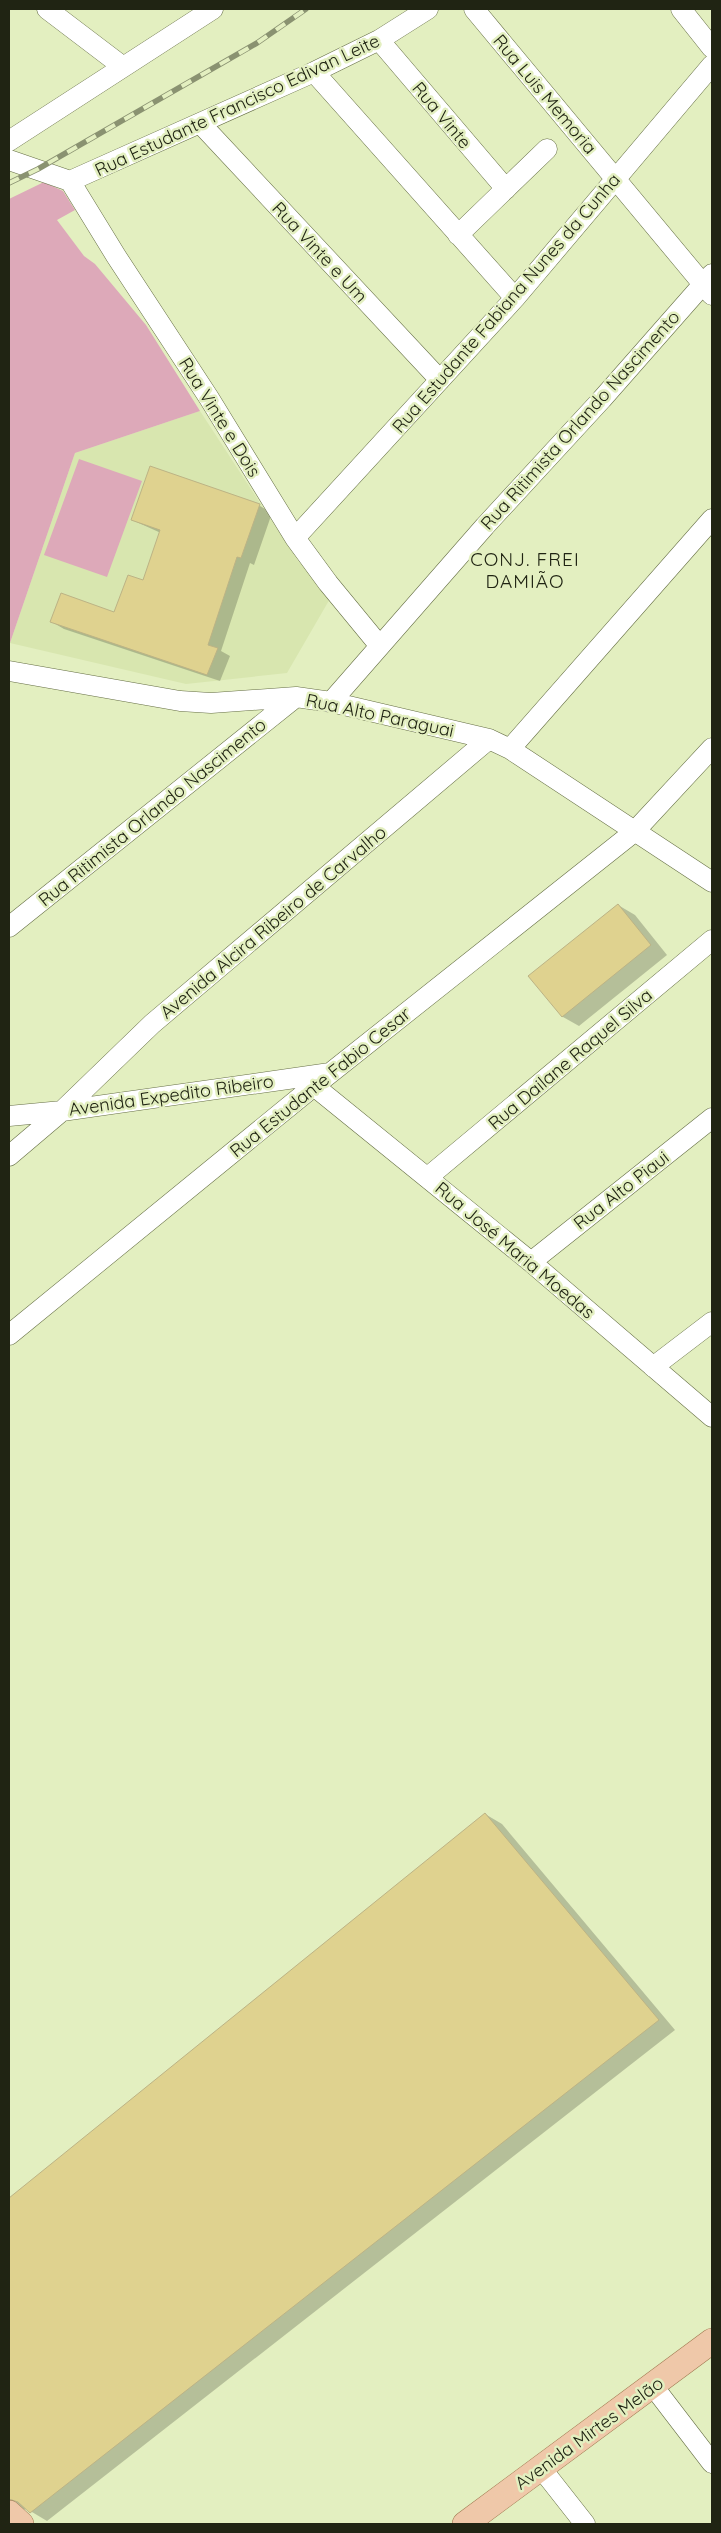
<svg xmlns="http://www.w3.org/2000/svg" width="721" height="2533" font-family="Quicksand,sans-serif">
	<rect width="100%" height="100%" fill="#e3efc0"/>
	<!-- built -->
	<path fill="#d8e6af" d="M200 411 298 561 331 597 287 673 186 684 10 643 75 453Z"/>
	<!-- green -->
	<path fill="#dda9b9" d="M44 182 63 191 75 210 57 220 84 256 95 264 146 325 200 411 75 453 10 643 9 199Z
		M79 459 142 481 107 577 44 555Z"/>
	<!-- shadow -->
	<path fill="#0003" d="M151 468 260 506 272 513 254 565 250 563 221 651 230 656 220 681 64 629 52 622 115 614 144 582 161 533 132 520Z
		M618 905 635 915 667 955 579 1026 563 1017 530 976Z
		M485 1814 502 1824 675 2030 47 2521 27 2509 18 2511 9 2505V2199Z"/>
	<!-- building -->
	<path fill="#dfd28f" stroke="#bcb385" d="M150 466 260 504 241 558 237 557 208 645 218 648 207 675 50 622 61 593 114 612 128 575 143 580 160 530 131 520Z
		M618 904 651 945 562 1017 528 976Z
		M485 1813 659 2020 30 2513 18 2502 9 2499V2198Z"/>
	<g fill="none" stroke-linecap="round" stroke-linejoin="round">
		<defs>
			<path id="minor" d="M47 9 122 66
				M474 9 712 295
				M681 9 712 48
				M379 40 506 189
				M314 72 515 298
				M200 123 440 380
				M9 141 213 9
				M9 160 70 181
				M70 181 116 256 209 398 295 538 328 583 379 645
				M70 181 314 72 379 40 428 9
				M458 235 547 149
				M295 538 515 298 712 65
				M9 671 180 701 211 703 296 697 331 702 489 739 510 749 712 882
				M331 702 485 526 602 399 712 274
				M510 749 712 519
				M9 927 296 697
				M314 1086 531 1262 712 1417
				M9 1116 62 1111 330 1073
				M9 1156 62 1111 152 1024 489 739
				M428 1177 712 940
				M531 1262 712 1118
				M9 1335 314 1086 634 832 712 748
				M653 1367 712 1322
				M653 2386 712 2463
				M541 2468 585 2524"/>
			<path id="major" d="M9 2513 21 2524
				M465 2524 712 2341"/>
		</defs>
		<!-- minor casing -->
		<use href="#minor" stroke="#666f45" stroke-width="21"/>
		<!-- major casing -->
		<use href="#major" stroke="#9f774f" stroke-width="26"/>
		<!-- minor -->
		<use href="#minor" stroke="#fff" stroke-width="20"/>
		<!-- major -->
		<use href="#major" stroke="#efc8a9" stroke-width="25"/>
		<defs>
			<path id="rail" d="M9 183 38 169 257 43 306 9"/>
		</defs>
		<!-- rail casing -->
		<use href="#rail" stroke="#8a9271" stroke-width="5.5"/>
		<!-- rail -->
		<use href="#rail" stroke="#e3efc0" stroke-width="4" stroke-dasharray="11" stroke-linecap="butt"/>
	</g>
	<g text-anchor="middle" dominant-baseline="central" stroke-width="5" stroke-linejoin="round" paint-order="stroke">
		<!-- street labels -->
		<g font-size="18" fill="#202413" stroke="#e3efc0">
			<text transform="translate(545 94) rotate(50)">Rua Luis Memoria</text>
			<text transform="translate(237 105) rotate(-25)">Rua Estudante Francisco Edivan Leite</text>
			<text transform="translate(442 115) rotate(50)">Rua Vinte</text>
			<text transform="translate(320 252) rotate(47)">Rua Vinte e Um</text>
			<text transform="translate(506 303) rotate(-49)">Rua Estudante Fabiana Nunes da Cunha</text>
			<text transform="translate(220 417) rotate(58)">Rua Vinte e Dois</text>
			<text transform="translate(580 420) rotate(-48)">Rua Ritimista Orlando Nascimento</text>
			<text transform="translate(380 715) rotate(12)">Rua Alto Paraguai</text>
			<text transform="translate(152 812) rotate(-39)">Rua Ritimista Orlando Nascimento</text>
			<text transform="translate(273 922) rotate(-40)">Avenida Alcira Ribeiro de Carvalho</text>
			<text transform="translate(570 1059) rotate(-40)">Rua Dailane Raquel Silva</text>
			<text transform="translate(320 1082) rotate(-39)">Rua Estudante Fabio Cesar</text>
			<text transform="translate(171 1095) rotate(-8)">Avenida Expedito Ribeiro</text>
			<text transform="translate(621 1190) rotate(-38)">Rua Alto Piaui</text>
			<text transform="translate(515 1250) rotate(40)">Rua José Maria Moedas</text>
			<text transform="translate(589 2433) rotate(-36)">Avenida Mirtes Melão</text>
		</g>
		<!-- neighbourhood labels -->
		<g font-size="19" letter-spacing="1" fill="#202413" stroke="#e3efc0">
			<text x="525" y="559">CONJ. FREI<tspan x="525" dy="22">DAMIÃO</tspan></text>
		</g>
	</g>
	<!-- border -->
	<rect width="721" height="2533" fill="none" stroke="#202413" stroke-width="20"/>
</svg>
